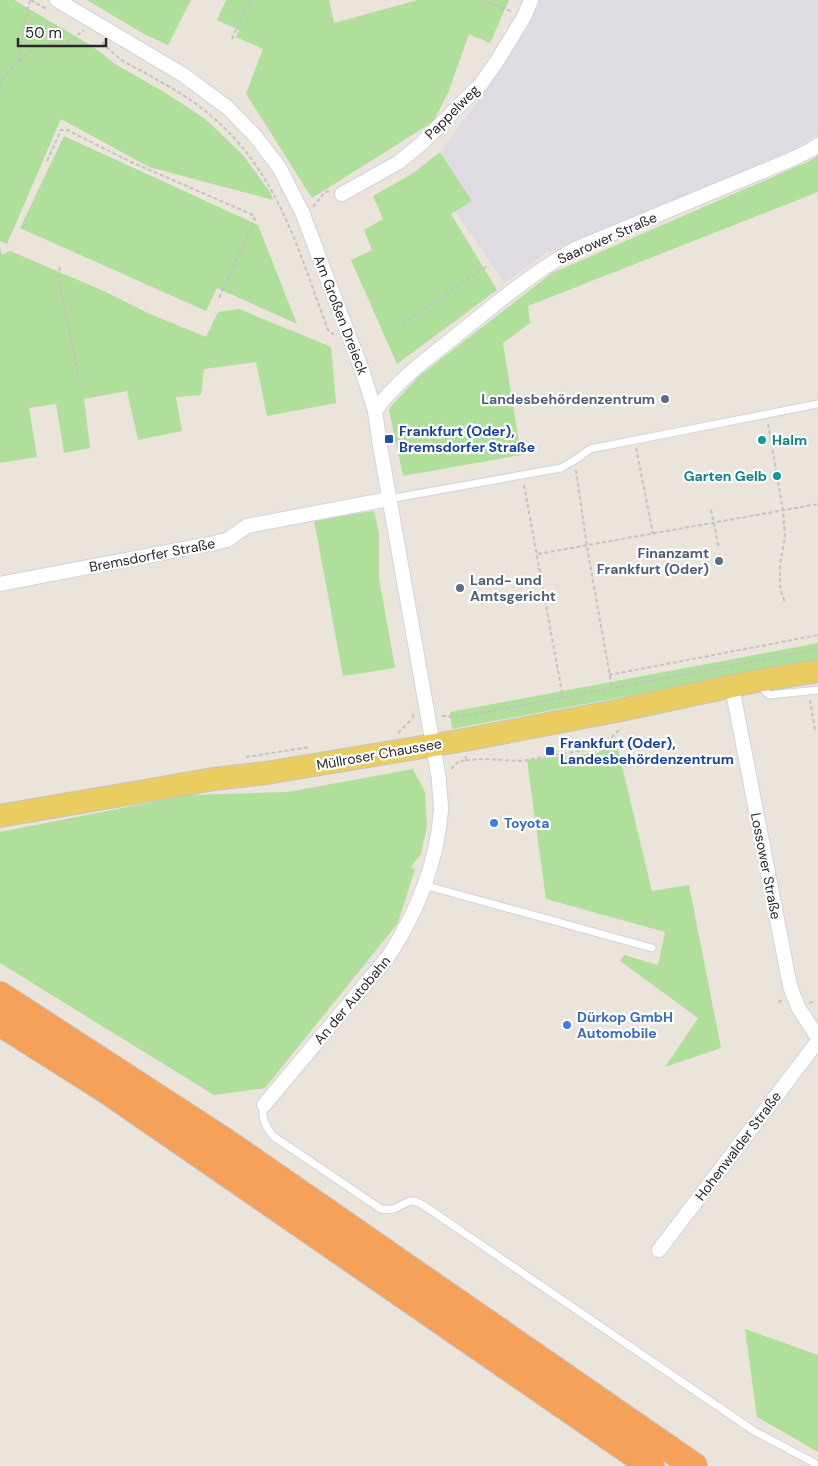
<svg xmlns="http://www.w3.org/2000/svg" width="818" height="1466" font-family="'DM Sans',sans-serif">
	<rect width="100%" height="100%" fill="#eae4db"/>
	<!-- industrial -->
	<path fill="#dedbe3" d="M539 0H818V134L794 149 546 253 504 283 455 211 472 201 440 152 488 88 533 15Z"/>
	<!-- green -->
	<path fill="#afdf9a" d="M0 0H14L92 46 115 64 164 92 204 118 243 155 270 192 273 200 149 167 61 119 7 244 0 241Z
		M87 0H191L168 45 144 34Z
		M226 0H329L334 23 418 0H509L490 43 469 34 448 93 433 122 312 198 246 94 263 49 236 37 239 30 217 20Z
		M64 136 258 225 297 324 217 288 206 311 20 228Z
		M440 152 472 201 451 214 497 290 397 364 351 260 372 250 364 230 383 219 373 196 412 174Z
		M818 155V192L528 306 530 323 503 343 521 455 403 476 389 410 392 405 418 377 552 273 812 160Z
		M0 246 2 255 10 251 106 292 150 314 206 337 218 312 239 309 331 347 336 403 267 416 256 362 204 369 201 395 176 397 182 431 138 440 127 391 84 399 90 448 64 453 56 404 29 408 37 457 0 463Z
		M374 511 379 533V578L395 668 343 676 314 520Z
		M818 643V660L452 729 450 712Z
		M615 737 652 891 689 885 721 1048 665 1067 698 1018 620 961 624 955 658 965 665 932 546 899 527 760 598 753Z
		M413 769 425 792 427 826 421 854 411 867 415 869 398 923 265 1088 214 1095 0 963V832L188 795 288 792Z
		M745 1329 818 1355V1452L757 1417Z"/>
	<g fill="none" stroke-linecap="round" stroke-linejoin="round">
		<defs>
			<path id="service" d="M389 499 561 468 575 460 590 449 818 404
				M760 685 769 695 818 690
				M424 885 652 948
				M264 1105C261 1118 265 1125 273 1136L381 1209C400 1212 403 1200 414 1201 418 1202 423 1205 426 1207L754 1431 818 1465"/>
			<path id="minor" d="M57 0 182 74 228 108 256 137 279 167 302 212 363 373 375 411 380 446 439 779C439 789 441 800 441 810 437 863 416 914 388 957L264 1105
				M342 194 399 162 421 144 481 84 497 61 524 17 531 0
				M375 411C397 380 428 358 457 335 495 304 532 273 575 249L790 160 811 150 818 145
				M0 584 214 543 227 540 247 526 389 499
				M732 687 790 986 798 1007 818 1038
				M659 1250 818 1041"/>
			<path id="primary" d="M0 816 214 779 266 773 464 740 616 711 756 681 818 671"/>
			<path id="motorway" d="M0 995 226 1142 694 1466
				M0 1023 106 1090 651 1466"/>
		</defs>
		<!-- service casing -->
		<use href="#service" stroke="#d0d3e1" stroke-width="9"/>
		<!-- minor casing -->
		<use href="#minor" stroke="#d0d3e1" stroke-width="16"/>
		<!-- primary casing -->
		<use href="#primary" stroke="#c3c3c3" stroke-width="24"/>
		<!-- motorway casing -->
		<use href="#motorway" stroke="#c3c3c3" stroke-width="28"/>
		<!-- path -->
		<path stroke="#c3c3c3" stroke-width="2" stroke-dasharray="4 2.5" stroke-linecap="butt" d="M31 0 48 10
			M483 0 513 12
			M232 39 249 0
			M102 42C107 47 113 53 119 58 127 64 136 68 145 73 167 85 190 98 209 114 278 171 298 250 328 330L334 335
			M19 62 25 20 30 0
			M0 86 3 78 28 53 42 45 70 41 84 30
			M47 161 61 130H67L129 161 253 215 255 220 218 300
			M313 207 325 192 331 191
			M60 267 58 277 79 378
			M402 323 416 315 487 266
			M768 424 783 510 785 537 780 564V587L785 603
			M636 448 653 534
			M576 470 587 547 612 688
			M524 485 563 698
			M711 510 719 548
			M538 554 818 504
			M609 675 818 635
			M810 700 815 730
			M442 716 459 717 818 649
			M413 718V711
			M398 733 412 719
			M246 757 310 747
			M466 760 484 759 521 761 591 749 611 738 621 728
			M451 769 458 762 466 760V756
			M778 1002 783 1000
			M809 1003 815 1001"/>
		<!-- service -->
		<use href="#service" stroke="#fff" stroke-width="7"/>
		<!-- minor -->
		<use href="#minor" stroke="#fff" stroke-width="14"/>
		<!-- primary -->
		<use href="#primary" stroke="#e9cd61" stroke-width="22"/>
		<!-- motorway -->
		<use href="#motorway" stroke="#f6a15a" stroke-width="26"/>
	</g>
	<!-- markers -->
	<g fill="#5c6f8a" stroke="#fff" stroke-width="2">
		<circle cx="665" cy="399" r="5"/>
		<circle cx="719" cy="561" r="5"/>
		<circle cx="460" cy="588" r="5"/>
	</g>
	<g fill="#1a4fb4" stroke="#fff" stroke-width="2">
		<rect x="384" y="434" width="10" height="10" rx="2.5"/>
		<rect x="545" y="746" width="10" height="10" rx="2.5"/>
	</g>
	<g fill="#0f9aa8" stroke="#fff" stroke-width="2">
		<circle cx="762" cy="440" r="5"/>
		<circle cx="777" cy="476" r="5"/>
	</g>
	<g fill="#3f7fe0" stroke="#fff" stroke-width="2">
		<circle cx="494" cy="823" r="5"/>
		<circle cx="567" cy="1025" r="5"/>
	</g>
	<g text-anchor="middle" dominant-baseline="central" stroke-width="4.5" stroke-linejoin="round" paint-order="stroke">
		<!-- street labels -->
		<g font-size="14" fill="#292929" stroke="#fff">
			<text transform="translate(452 112) rotate(-45)">Pappelweg</text>
			<text transform="translate(607 238) rotate(-24)">Saarower Straße</text>
			<text transform="translate(341 315) rotate(69)">Am Großen Dreieck</text>
			<text transform="translate(152 555) rotate(-11)">Bremsdorfer Straße</text>
			<text transform="translate(379 754) rotate(-10)">Müllroser Chaussee</text>
			<text transform="translate(766 866) rotate(79)">Lossower Straße</text>
			<text transform="translate(352 1000) rotate(-50)">An der Autobahn</text>
			<text transform="translate(738 1146) rotate(-53)">Hohenwalder Straße</text>
		</g>
		<!-- service labels -->
		<g font-size="14" font-weight="bold" fill="#4e5e75" stroke="#fff" text-anchor="end">
			<text x="655" y="399">Landesbehördenzentrum</text>
			<text x="709" y="553">Finanzamt<tspan x="709" dy="16">Frankfurt (Oder)</tspan></text>
			<text x="470" y="580" text-anchor="start">Land- und<tspan x="470" dy="16">Amtsgericht</tspan></text>
		</g>
		<!-- transit labels -->
		<g font-size="14" font-weight="bold" fill="#164399" stroke="#fff" text-anchor="start">
			<text x="399" y="431">Frankfurt (Oder),<tspan x="399" dy="16">Bremsdorfer Straße</tspan></text>
			<text x="560" y="743">Frankfurt (Oder),<tspan x="560" dy="16">Landesbehördenzentrum</tspan></text>
		</g>
		<!-- culture labels -->
		<g font-size="14" font-weight="bold" fill="#0d838f" stroke="#fff" text-anchor="start">
			<text x="772" y="440">Halm</text>
			<text x="767" y="476" text-anchor="end">Garten Gelb</text>
		</g>
		<!-- shop labels -->
		<g font-size="14" font-weight="bold" fill="#366cbe" stroke="#fff" text-anchor="start">
			<text x="504" y="823">Toyota</text>
			<text x="577" y="1017">Dürkop GmbH<tspan x="577" dy="16">Automobile</tspan></text>
		</g>
	</g>
	<!-- scale -->
	<path d="M18 38v8h88v-8" fill="none" stroke="#292929" stroke-width="2.5"/>
	<text x="25" y="38" font-size="15" fill="#292929" stroke="#ffffff" stroke-width="4" paint-order="stroke">50 m</text>
</svg>
